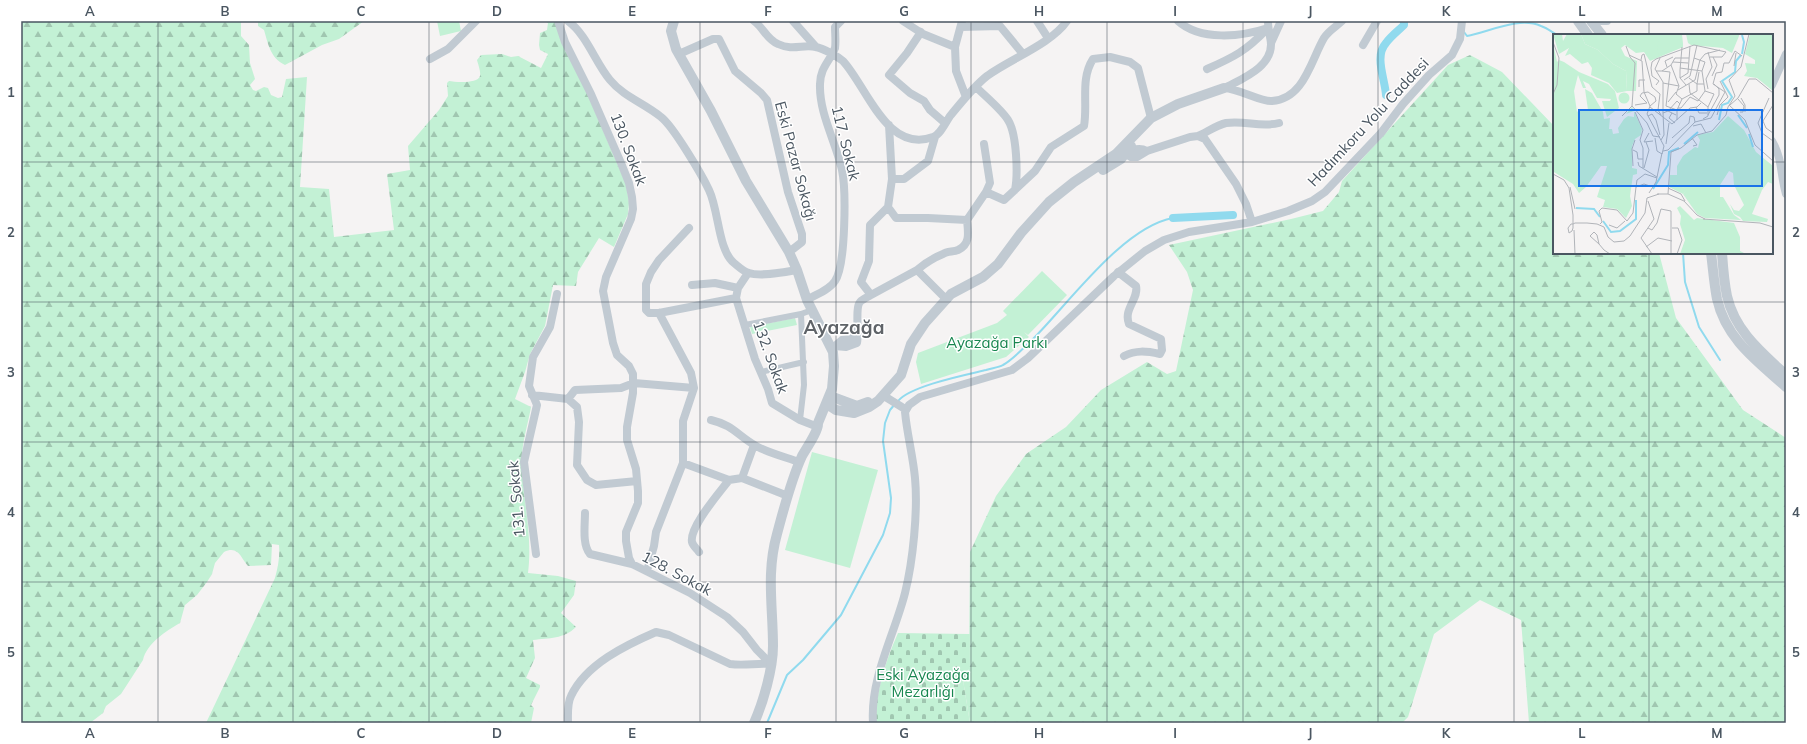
<svg xmlns="http://www.w3.org/2000/svg" width="1807" height="744" font-family="Mulish,sans-serif">
	<defs>
		<pattern id="forest-firs" width="22" height="20" patternUnits="userSpaceOnUse"><rect width="22" height="20" fill="#c3f1d5"/><path d="M5 1l3.5 6h-7zM16 11l3.5 6h-7z" fill="#a0c6b0"/></pattern>
		<pattern id="cemetery-stones" width="16" height="16" patternUnits="userSpaceOnUse"><rect width="16" height="16" fill="#c3f1d5"/><path d="M2 7V4a2 2 0 0 1 4 0v3zM10 15v-3a2 2 0 0 1 4 0v3z" fill="#a0c6b0"/></pattern>
	</defs>
	<rect width="100%" height="100%" fill="#f5f3f3"/>
	<!-- forest -->
	<path fill="url(#forest-firs)" d="M21 21H241V36L249 45 250 63 255 79 250 85 253 90 256 91 264 87 268 88 271 95 278 98 282 97 286 79 307 77 300 187 329 189 334 237 394 230 387 174 410 170 408 146 439 110 448 96 447 83 449 81C455 82 478 84 480 76 481 72 478 64 477 60L481 55 502 54 511 57 518 56 541 68 548 54 540 50 539 45 540 33 547 30 548 23 545 21H556L626 184 629 203 628 214 614 247 599 238 578 272 576 286 553 285 545 326 530 354 525 372 515 399 531 407C528 424 522 442 522 459 522 497 533 534 528 573L558 576 576 581 574 595 561 613 576 627C564 639 549 638 533 640L535 658 526 678 540 685V687L531 705 534 708 531 723H206L275 578C278 567 280 557 279 545L272 544 271 565 248 566C241 559 239 545 224 552L215 563 212 574 207 582 197 595 185 605 180 623C166 631 147 643 143 660L121 694 106 706 103 713 90 723H21Z
		M258 21H364L339 39 322 45 285 65C270 58 268 43 264 30L258 26Z
		M1470 55 1502 72 1554 126V253H1659L1676 318 1743 410 1786 438V723H1529L1521 620 1480 600 1434 634 1408 717 1402 723H970L963 680 969 669 970 552 996 496 1026 454 1066 427 1101 390 1147 362 1167 374 1176 371 1193 290 1187 272 1169 245 1291 219 1323 211 1339 192 1342 181 1448 65Z"/>
	<!-- cemetery -->
	<path fill="url(#cemetery-stones)" d="M898 633 970 634 969 669 963 680 970 723H876C875 693 886 660 898 633Z"/>
	<!-- park -->
	<path fill="#c3f1d5" d="M437 21H459L461 31 440 36Z
		M1042 271 1067 295 1028 335 1024 332 1029 337 1006 357 921 384 916 362 918 353 997 323 1007 315 1003 311Z
		M795 318 797 325 752 334 750 327Z
		M812 452 878 470 850 568 785 550Z"/>
	<g fill="none" stroke-linecap="round" stroke-linejoin="round">
		<!-- stream -->
		<path stroke="#90daee" stroke-width="2" d="M1464 32 1467 36C1489 32 1519 16 1541 26 1547 28 1552 32 1557 35
			M1683 253 1685 282 1699 327 1720 360
			M898 401C910 386 965 375 986 370 991 368 998 368 1003 365 1014 359 1024 347 1033 339 1069 303 1123 227 1173 218
			M767 723 787 675 803 660 841 615 883 535 890 513 891 498 883 441 885 423 890 410 895 404"/>
		<!-- canal -->
		<path stroke="#90daee" stroke-width="8" d="M1386 95C1385 79 1374 56 1386 43 1391 36 1398 31 1404 25V21
			M1173 218 1233 215"/>
		<!-- pedestrian -->
		<path stroke="#c1cad2" stroke-width="6" d="M745 325 801 314 812 310
			M761 372 804 362
			M800 420 804 385 801 314"/>
		<!-- minor -->
		<path stroke="#c1cad2" stroke-width="8" d="M558 21 565 42 591 94 621 163 629 183 632 197 633 209 631 219 606 277 603 291 613 343 617 355 629 366 633 374V393L627 427V440L636 469 638 491V503L626 532V541L629 558 632 564
			M568 21C587 35 595 62 610 80 624 97 644 103 661 117 673 126 702 175 709 190 719 211 718 250 734 263 739 267 744 272 749 273 761 277 785 272 797 270
			M754 21C763 27 767 40 778 44 793 51 803 44 816 47 824 49 837 56 843 61 867 87 887 154 933 137 940 135 946 122 950 116 961 103 973 87 987 76 1010 59 1051 44 1067 21
			M793 21 816 47
			M903 21 923 34 955 47
			M962 21 955 47 956 71 966 97
			M1037 21 1048 38
			M1178 21C1200 41 1241 37 1268 28
			M1601 21H1607
			M961 27 1000 26 1023 54
			M921 32 907 53 889 75 910 93 924 101 930 110 945 123
			M1271 43 1281 21
			M1363 45 1377 21
			M679 54 713 39H719L735 71 761 93 767 100 788 192 802 234V242L793 249
			M430 59 448 49 476 21
			M1207 69C1234 57 1246 51 1267 29
			M1772 85 1786 54
			M976 87C986 97 1001 109 1008 120 1017 134 1018 175 1015 190
			M1224 88C1240 89 1261 102 1272 101 1304 99 1311 60 1324 38 1328 31 1337 26 1342 21
			M1225 88C1243 78 1272 67 1271 43 1270 35 1268 29 1268 21
			M1198 136C1207 132 1217 125 1226 123 1245 120 1261 128 1279 123
			M1772 141C1783 160 1780 174 1786 194
			M984 144 990 183 986 192
			M1147 151C1139 147 1133 149 1126 154L1131 157H1137L1147 151 1190 137 1198 136 1205 139 1236 184 1246 204 1252 222
			M892 179H904L928 161 935 137
			M888 207 896 218H928L967 220
			M888 207 892 179 889 125
			M689 228 659 260 651 272 646 284V310L649 313H659L736 298
			M917 270C924 264 933 258 943 254 947 251 953 252 958 250 971 244 968 232 967 220L986 192 1004 200 1035 171 1051 147 1084 126C1088 104 1080 79 1093 59L1110 57 1130 62 1138 68 1151 118
			M1118 272 1136 286C1139 299 1123 309 1129 324L1161 339 1162 350 1160 354C1146 351 1136 350 1124 356
			M748 273 738 288 736 298 755 359 768 389 772 403 800 420 818 427
			M692 285 715 283 738 288
			M871 295 917 270 947 300
			M810 298C818 294 830 289 835 281 846 265 846 189 842 170 836 142 819 114 820 84 820 68 830 61 835 48 836 42 835 33 835 27L841 21
			M835 346 846 347 857 343C859 334 855 307 860 302 863 299 868 297 871 295L861 282 869 261 870 225 888 207
			M835 346 842 340 857 337
			M532 395 568 399 577 407 579 422 577 465 587 480 596 485 637 481
			M884 396 905 409
			M568 399 575 390 621 388 634 383 694 388
			M711 420C733 425 738 436 756 446 769 453 785 457 799 462
			M683 463 729 480 742 478 788 496
			M742 478 754 445
			M585 513C585 525 582 545 590 554L632 564 690 593 727 617 743 632 757 650 771 664
			M699 552C697 549 693 546 692 542 689 527 720 492 729 480
			M536 554 524 462 537 405 529 386 533 357 550 327 557 294
			M647 571 654 546 656 532 683 463V421L694 388 691 373 659 313
			M568 723C568 714 567 704 571 696 586 664 626 645 656 632L669 635 730 664C744 666 757 663 771 664
			M873 723C870 678 894 636 905 593 913 561 918 511 915 478 913 456 907 434 905 412L909 405 920 397 1012 370 1028 358 1114 276 1145 251 1164 240 1189 232 1252 222 1288 211 1312 201 1325 192 1381 133 1403 104 1429 75 1452 55 1460 39 1462 21"/>
		<!-- tertiary -->
		<path stroke="#c1cad2" stroke-width="10" d="M674 21 671 31 676 49 711 111 746 181 789 252 797 270 807 300 833 352 834 366 832 389 818 423C819 430 806 449 802 456 791 480 784 508 777 534 766 573 773 607 773 646 773 669 763 703 754 723
			M1578 21 1588 35
			M1591 21 1602 35
			M1103 170 1121 159 1131 146
			M1711 253C1713 268 1714 284 1717 299 1726 339 1757 361 1786 387
			M1722 253C1723 267 1724 282 1727 296 1735 331 1761 352 1786 375
			M830 396 857 406 868 402
			M827 404 836 410 854 413 869 407 878 401 901 375 911 344 925 323 951 294 983 277 998 264 1021 233 1049 202 1074 182 1116 154 1151 118 1178 104 1224 88"/>
	</g>
	<!-- grid -->
	<path fill="none" stroke="#4a5661" stroke-width="1" stroke-opacity="0.55" d="M158 21V723M293 21V723M429 21V723M564 21V723M700 21V723M836 21V723M971 21V723M1107 21V723M1243 21V723M1378 21V723M1514 21V723M1649 21V35M21 162H1554M1772 162H1786M1649 253V723M21 302H1786M21 442H1786M21 582H1786"/>
	<g text-anchor="middle" dominant-baseline="central" stroke-width="3" stroke-linejoin="round" paint-order="stroke">
		<!-- street labels -->
		<g font-size="15" fill="#4a5661" stroke="#fff">
			<text transform="translate(1368 122) rotate(-47)">Hadımkoru Yolu Caddesi</text>
			<text transform="translate(846 143) rotate(76)">117. Sokak</text>
			<text transform="translate(629 149) rotate(69)">130. Sokak</text>
			<text transform="translate(796 161) rotate(75)">Eski Pazar Sokağı</text>
			<text transform="translate(771 357) rotate(70)">132. Sokak</text>
			<text transform="translate(516 499) rotate(-95)">131. Sokak</text>
			<text transform="translate(677 573) rotate(28)">128. Sokak</text>
		</g>
		<!-- park labels -->
		<g font-size="15" fill="#17864f" stroke="#fff">
			<text x="997" y="342">Ayazağa Parkı</text>
			<text x="923" y="674">Eski Ayazağa<tspan x="923" dy="17">Mezarlığı</tspan></text>
		</g>
		<!-- district labels -->
		<g font-size="19" font-weight="bold" fill="#5f6368" stroke="#fff">
			<text x="844" y="327">Ayazağa</text>
		</g>
	</g>
	<!-- overview -->
	<g transform="translate(1553 34)">
		<rect width="220" height="220" fill="#f5f3f3"/>
		<path d="M28 0H129L130 10V13L97 27 91 18 83 19 72 11 68 14 72 22 84 27 83 57H74L73 37 60 30 45 16 32 10ZM133 0H186V2L179 19 170 14 138 11 135 9ZM197 0H220V57L204 44 191 42 194 37 192 29 202 30V26L192 20ZM0 9 4 28 6 26 11 28 26 38 55 50 62 57 66 74 54 83 49 67H57L58 65 44 64 36 50 30 47 33 54H30L25 41 21 57 24 78 27 75 35 76 32 55 39 59 50 78 51 85 57 84 56 95H59L60 100 66 99 65 94 71 85 75 82 81 83V77L73 80 79 73 89 95 88 101 82 105 79 112V134L84 135V140L80 141 77 162 79 172 73 184 64 175 50 173 52 166 44 163 54 132H48L33 153 26 159 20 150 1 138ZM175 82 191 96 203 118 220 132V150L215 148 209 156 199 180 215 185 214 188 190 187 187 183 181 180 177 170 181 176 186 177 191 171 181 151 180 139 176 137 167 151V163H170L181 181 188 186 152 184 144 180 130 160 134 156 124 150V132L130 122 142 113 145 114 147 106 144 101 160 98ZM127 172 141 186 144 184 181 189 187 203V217L193 220H127L132 206 127 190 128 182 124 174Z" fill="#c3f1d5"/>
		<path d="M0 0H9L10 7 14 0H28L32 10 45 16 60 30 73 37 74 57 64 59 56 49 38 41 39 34 35 28 29 30 17 20 12 22 16 14 6 20ZM117 141H124V150L135 156 130 160 116 153Z" fill="#c3f1d5"/>
		<path d="M107 0H128L130 13 106 22 104 13ZM65.5 64a5.5 5.5 0 1 1 11 0a5.5 5.5 0 1 1-11 0Z" fill="#c3f1d5"/>
		<path fill="none" stroke="#90daee" stroke-width="2" d="M189 20 191 8 189 1M185 81 194 94M166 86 169 71 175 69 179 63 169 47 182 38 183 27 188 21M196 100 200 113M131 110 145 98M100 155 115 131 116 118 126 114M23 174 41 175 47 183M50 187 58 198 67 197 83 185V166"/>
		<path fill="none" stroke="#b1b4b9" stroke-width="1" d="M0 8 6 24 4 51 0 60M73 12 77 23 82 29 79 72M129 13 127 36V44L133 51M76 21 89 27 91 58 97 72 94 80 111 112 109 120M107 24 102 35 110 48V79M88 26 89 21 91 20 99 53 107 60 105 76 108 81M147 26 152 20 167 16M120 28 135 29M118 31 126 52 123 60 129 65M118 31 122 24H136M181 32 183 19M114 33 112 27 120 23M127 34 149 37 152 28 141 24M103 37H109L118 31M109 37 117 38 113 72 124 76M146 38 144 50H151M159 42 164 31 160 23M127 44 135 39 137 12M131 46 137 42 144 11M167 47 175 63M110 49 126 52M136 50 137 59 155 73M160 50 163 39 169 38 171 29H176L182 17 189 22M103 51 106 47 99 42 98 34 99 28 103 25 141 11 173 18 169 23H157M86 53V46H92M155 55 153 45 159 33 155 18M125 56 142 46 147 26M188 64 192 71V78M216 64 205 89 209 99 220 107M185 65 191 72 190 78H187M145 67 152 57 149 37M115 68 123 58M94 69 87 62 89 59 95 58 102 63 103 67 97 72M82 71 94 69M176 71 192 86 202 111 220 127M177 71 185 64 196 45H203L220 59M220 71 210 87 213 94 220 99M97 73 119 90 137 74 144 73 148 69M143 73 146 79H154M125 74H128L137 63 145 67M115 77 124 67 127 70M82 78 90 96 87 106 90 114V134M119 79 116 84 122 89M155 81 166 61V55L161 50M164 81 167 71 175 63M69 82 79 72 94 89 100 102 107 103M95 82 99 80 103 86 107 101M150 85 155 82V73L161 60 152 57M124 86V76L129 65 144 57V50L136 44M140 92 148 90 153 99M96 99 91 108 100 107M102 104 104 117 109 120M119 104 136 89 137 82 141 83 142 88M139 104 144 111 140 112M108 106 111 101 110 79 115 77 123 81M113 110 116 89M80 116 84 118 85 125H90M110 117 115 116 142 88 158 84 172 58 160 50M85 128 86 132 104 143M80 132 79 115 82 106M91 134 96 116 93 108M0 140 11 146 16 154 20 181V194L19 197 16 199 15 194 18 190H20L22 189H34L44 190 51 193 55 203 61 208 71 207 77 202 92 179 94 164 106 160M17 153 22 175M83 153 84 146 92 140 104 144M115 154 128 160 132 167M96 159 103 148 109 119M104 160H115L131 167 144 181 152 185M115 160 118 118 128 114 144 101 159 97 173 81 175 73 182 62 176 46 188 33 196 0M95 167 101 185 88 204 99 220M49 174 64 176 74 187 80 179 83 153 91 150 100 153M150 185 207 189 220 193M47 190 49 188 46 177 49 174M56 191 64 194 72 187M95 194 99 196 104 189 108 175 118 177V220M119 194H125L129 206 124 220M21 196 22 220M46 210 44 201 41 198 37 202 46 210 51 216 57 220M93 213 105 204 119 207"/>
		<path fill="#1a73e8" fill-opacity="0.15" stroke="#1a73e8" stroke-width="2" d="M26 76H209V152H26Z"/>
		<rect width="220" height="220" fill="none" stroke="#4a5661" stroke-width="2"/>
	</g>
	<!-- border -->
	<rect width="1807" height="744" fill="none" stroke="#ffffff" stroke-width="44"/>
	<rect x="22" y="22" width="1763" height="700" fill="none" stroke="#4a5661" stroke-width="1.5"/>
	<g font-size="13" text-anchor="middle" font-weight="bold" fill="#4a5661">
		<text x="90" y="16">A</text>
		<text x="225" y="16">B</text>
		<text x="361" y="16">C</text>
		<text x="497" y="16">D</text>
		<text x="632" y="16">E</text>
		<text x="768" y="16">F</text>
		<text x="904" y="16">G</text>
		<text x="1039" y="16">H</text>
		<text x="1175" y="16">I</text>
		<text x="1310" y="16">J</text>
		<text x="1446" y="16">K</text>
		<text x="1582" y="16">L</text>
		<text x="1717" y="16">M</text>
		<text x="11" y="97">1</text>
		<text x="1796" y="97">1</text>
		<text x="11" y="237">2</text>
		<text x="1796" y="237">2</text>
		<text x="11" y="377">3</text>
		<text x="1796" y="377">3</text>
		<text x="11" y="517">4</text>
		<text x="1796" y="517">4</text>
		<text x="11" y="657">5</text>
		<text x="1796" y="657">5</text>
		<text x="90" y="738">A</text>
		<text x="225" y="738">B</text>
		<text x="361" y="738">C</text>
		<text x="497" y="738">D</text>
		<text x="632" y="738">E</text>
		<text x="768" y="738">F</text>
		<text x="904" y="738">G</text>
		<text x="1039" y="738">H</text>
		<text x="1175" y="738">I</text>
		<text x="1310" y="738">J</text>
		<text x="1446" y="738">K</text>
		<text x="1582" y="738">L</text>
		<text x="1717" y="738">M</text>
	</g>
</svg>
